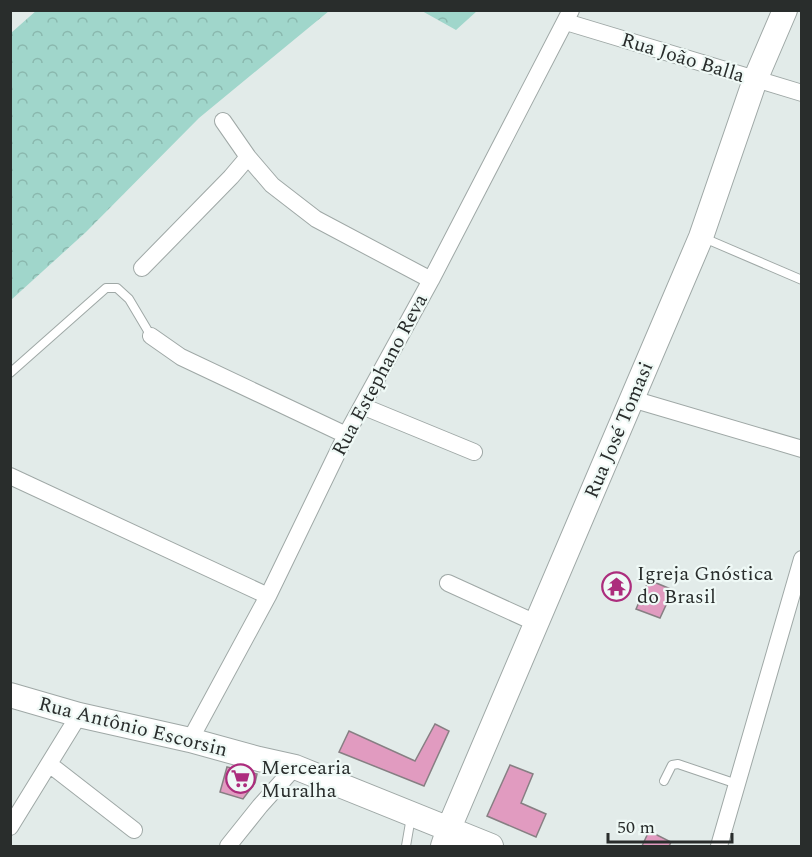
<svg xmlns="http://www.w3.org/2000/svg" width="812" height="857" font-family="Spectral,serif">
	<defs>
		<pattern id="forest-crowns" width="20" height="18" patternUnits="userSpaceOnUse" patternTransform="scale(1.5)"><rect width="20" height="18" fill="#a0d6cb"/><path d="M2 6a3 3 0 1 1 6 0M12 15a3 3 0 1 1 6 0" fill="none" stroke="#8ab8ae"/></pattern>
	</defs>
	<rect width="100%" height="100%" fill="#e2ebe9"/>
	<!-- forest -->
	<path fill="url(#forest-crowns)" d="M37 10H329V11L199 118 86 232 11 300V33Z
		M422 11H477L456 30Z"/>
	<!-- building -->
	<path fill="#e19bc0" stroke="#877f83" stroke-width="1.5" d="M649 580 673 590 660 618 636 609Z
		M435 724 449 731 424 786 339 752 349 731 415 761Z
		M510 765 533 774 521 803 546 814 536 837 487 816Z
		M227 767 257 774 255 783 243 799 220 792Z
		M649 831 671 842 669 846H642Z"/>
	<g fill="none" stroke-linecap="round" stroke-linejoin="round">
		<defs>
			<path id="lane" d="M704 238 802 280
				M10 373 106 288H117L129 299 151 336
				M664 781 672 765 678 764 737 784
				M406 846 411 817"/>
			<path id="street" d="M566 22 802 93
				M223 121 248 157 272 185 316 219 431 280
				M142 268 231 177 248 157
				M151 336 181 357 346 435
				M632 399 802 449
				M362 406 474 452
				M10 476 268 596
				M448 583 536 623
				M190 740 268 596 346 435 431 280 571 10
				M49 764 134 830
				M10 827 79 715
				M228 846 260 806 295 767
				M719 846 802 559"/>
			<path id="secondary" d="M10 695 79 715 190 740 259 759 295 767 491 846
				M443 846 449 828 701 237 755 80 785 10"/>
		</defs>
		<!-- lane casing -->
		<use href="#lane" stroke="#9fa8a6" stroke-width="10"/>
		<!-- street casing -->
		<use href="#street" stroke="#9fa8a6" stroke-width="18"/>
		<!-- secondary casing -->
		<use href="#secondary" stroke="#9fa8a6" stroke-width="26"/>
		<!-- lane -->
		<use href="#lane" stroke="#fff" stroke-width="8"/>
		<!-- street -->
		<use href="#street" stroke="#fff" stroke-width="16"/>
		<!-- secondary -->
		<use href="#secondary" stroke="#fff" stroke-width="24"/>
	</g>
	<!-- icons -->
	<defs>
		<symbol id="temple-ring" viewBox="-11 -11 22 22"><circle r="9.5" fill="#eff9f6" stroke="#ac2d7d" stroke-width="1.5"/><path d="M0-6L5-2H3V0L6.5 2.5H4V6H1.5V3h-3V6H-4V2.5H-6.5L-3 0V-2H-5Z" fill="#ac2d7d"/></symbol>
		<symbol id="supermarket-ring" viewBox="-11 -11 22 22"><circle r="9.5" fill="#eff9f6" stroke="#ac2d7d" stroke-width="1.5"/><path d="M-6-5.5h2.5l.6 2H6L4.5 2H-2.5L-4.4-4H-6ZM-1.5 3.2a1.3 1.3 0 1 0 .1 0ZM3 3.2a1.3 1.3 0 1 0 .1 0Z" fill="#ac2d7d"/></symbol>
	</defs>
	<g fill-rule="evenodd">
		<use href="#temple-ring" x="600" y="570" width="33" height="33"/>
		<use href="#supermarket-ring" x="224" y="762" width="33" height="33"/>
	</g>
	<g text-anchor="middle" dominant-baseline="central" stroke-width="4.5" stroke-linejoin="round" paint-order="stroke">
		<!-- street labels -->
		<g font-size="20" fill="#292d2c" stroke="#eff9f6">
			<text transform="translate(683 58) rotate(17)">Rua João Balla</text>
			<text transform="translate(380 375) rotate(-62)">Rua Estephano Reva</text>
			<text transform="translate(619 430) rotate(-67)">Rua José Tomasi</text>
			<text transform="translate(133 727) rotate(14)">Rua Antônio Escorsin</text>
		</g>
		<!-- poi labels -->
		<g font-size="20" fill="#292d2c" stroke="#eff9f6" text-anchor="start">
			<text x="637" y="574">Igreja Gnóstica<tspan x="637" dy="23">do Brasil</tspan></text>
			<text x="261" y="768">Mercearia<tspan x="261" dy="23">Muralha</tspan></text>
		</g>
	</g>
	<!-- border -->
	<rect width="812" height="857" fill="none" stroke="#292d2c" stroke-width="24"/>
	<!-- scale -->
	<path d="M608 833v9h124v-9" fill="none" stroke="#292d2c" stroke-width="3"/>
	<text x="617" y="833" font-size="18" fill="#292d2c" stroke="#eff9f6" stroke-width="4.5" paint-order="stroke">50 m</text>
</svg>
